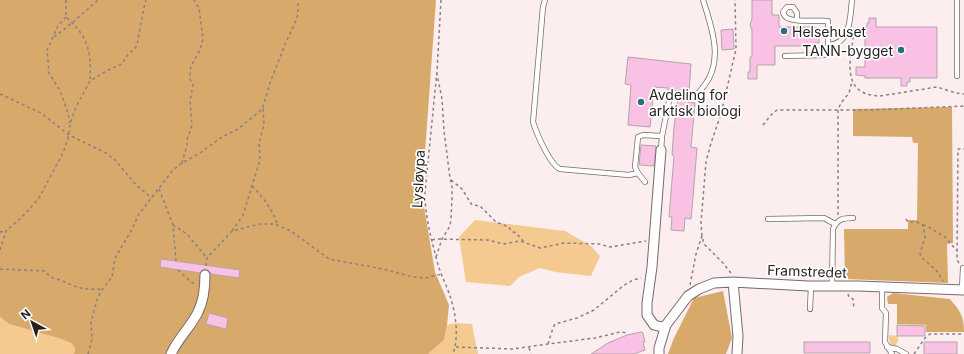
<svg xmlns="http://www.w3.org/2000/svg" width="964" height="354" font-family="Inter,sans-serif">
	<rect width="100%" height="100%" fill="#fceeef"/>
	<!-- green -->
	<path fill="#f5ca91" d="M475 220 565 231 591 246 600 256 591 276 555 272 540 268 519 277 510 286 466 282 459 237Z
		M0 317 9 324 58 338 71 343 75 348 74 354H0Z
		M455 323 472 324 478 354H428L444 340 447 325Z
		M889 335 898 336V341L896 345H891L889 341Z"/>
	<!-- forest -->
	<path fill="#d7aa6b" d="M0 0H436L422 194 435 272 449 305 447 325 444 340 428 354H74L75 348 71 343 58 338 9 324 0 317Z
		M952 107 953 243 947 244 948 283 845 279 844 229H908V220H917L918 143H913L912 137 853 136V109Z
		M723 291 732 338 726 354H668L674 338 694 298Z
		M893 293 950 299C960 311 964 315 964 332H926V325L897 324V304H888L887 297Z"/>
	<!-- building -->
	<path fill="#f9c2e4" stroke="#b0a5ab" d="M752 0H772V15H779V27H815V35H819V43H815V46H775V65H757V79H748V72H750V57H752V30L750 25 752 19Z
		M869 18H876V27H937V78H910V82H907V86H901V78H865V76L856 75V67H865V27H867V23H869Z
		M733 29 734 49 722 50 721 30Z
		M628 57 691 64 689 92 668 90V88L654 87 650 127 628 125 631 85 625 84Z
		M678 99 688 100V102L695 103 691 147 697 148 693 197 691 219 685 218 684 231 671 230 672 217H669L674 156 672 155 674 127Z
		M641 145 656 146 654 166 639 165Z
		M161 259 240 270 239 278 211 274 208 270 206 269 202 270 200 273 160 267Z
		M209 313 228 318 226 329 206 324Z
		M897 325 925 326V336H897Z
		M641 332 643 333 645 342H643L645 350 634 354H591L608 343 627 335Z
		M804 342H870V353H804Z
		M924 342H957V354H924Z"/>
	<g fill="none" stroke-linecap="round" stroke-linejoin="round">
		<defs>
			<path id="service" d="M545 0 543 7 533 122C536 132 550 165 560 169L629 175 638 173
				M828 45C851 44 850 18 852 0
				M785 56 824 55 828 45V21C819 20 792 23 786 17 784 16 784 14 783 12L787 7H793L797 13V20
				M957 76V0
				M661 150 662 136 670 96 673 94C679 95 689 97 695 95 699 94 701 89 704 86 724 61 712 28 703 0
				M645 182 638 173 635 167 638 137 643 135 662 136
				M768 219 824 218 835 224
				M832 286 833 229C837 219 843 218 853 218
				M882 287V308L886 313 885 342 892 354
				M962 290 963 268H964
				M810 309 811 286
				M887 347 897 349 906 354"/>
			<path id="minor" d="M661 150 652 267 647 303V315L654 325 662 327 666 325 688 296 699 289 714 283 733 282 808 286H858L964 290
				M733 282 738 336 737 354
				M171 354C178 338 191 327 198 312 203 302 205 286 205 275
				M659 354V348L666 325"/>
		</defs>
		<!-- service casing -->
		<use href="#service" stroke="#766a6b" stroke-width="6"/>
		<!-- minor casing -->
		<use href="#minor" stroke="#766a6b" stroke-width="11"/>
		<!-- path -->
		<path stroke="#8a8081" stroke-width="1.5" stroke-dasharray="3 3" stroke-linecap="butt" d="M66 0V17C89 38 91 50 90 81
			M441 0 437 71 425 192C425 216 431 238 437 261 440 273 446 284 450 296 456 314 459 336 453 354
			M66 17 58 26 47 50 49 73 60 91 67 110 70 123
			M854 31C851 58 839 95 880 96L937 87 956 93 964 94
			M54 37 72 23 98 0
			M0 94 41 113 69 135 106 153 115 160 137 186 152 198
			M763 125 771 115 777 110H869L964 106
			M182 163 187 145V140L192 125 190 101 193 85 190 79V72L191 66 200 50 203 39 199 8 194 0
			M451 180 462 189 472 205 480 206 496 222 509 227 511 231 516 233 525 243
			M252 186C263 197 273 210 278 226
			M159 189 173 225 176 261
			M838 215V110L841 103 849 93 852 81
			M906 219 908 222H917L923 225 925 238 920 253 921 257 936 270 943 281
			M173 225 187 234 207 258
			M923 225 927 226 945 237 957 251
			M232 231 243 215 260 160 259 144 264 124 263 108
			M0 232 6 231
			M432 240 436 239 488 240 503 244 520 241 540 248 564 243 599 244 610 247 646 241
			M0 250 6 231 21 218 39 198 63 153 69 135 70 124 76 107 90 81 108 70 122 64 129 53 134 50 137 45 144 7 146 0
			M436 257 442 239 450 226 451 219 452 198V187L450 178 444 131 442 99 437 74
			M959 263 957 260 958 149H964
			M206 266 207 258 232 231 259 224H275L291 231 329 259 383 269 413 277 425 278 442 274
			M0 269 45 271C52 279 51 277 60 280 79 288 81 290 102 289
			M178 270 191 282 196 284
			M731 273 723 263 704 244 702 236 701 223 706 162 711 143 721 114 736 49 735 0
			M690 285 696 254 702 236
			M848 294 849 297 853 299 854 308
			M548 344 553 328 555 324 577 318 594 310 623 286 633 280 641 278
			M456 347 513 349 548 344 595 338 620 332 627 333
			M529 348 531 354
			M88 354 92 339 91 322 97 300 101 291 112 277 115 258 131 231 139 214 173 170 182 163 200 153 222 137 238 129 259 112 263 107 271 80 286 42 295 23 298 14V0
			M914 354 925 338 930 334H964"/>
		<!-- service -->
		<use href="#service" stroke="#fff" stroke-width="4.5"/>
		<!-- minor -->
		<use href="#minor" stroke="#fff" stroke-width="9"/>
	</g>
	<!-- markers -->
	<g fill="#2b6f7f" stroke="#fff" stroke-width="1.5">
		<circle cx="784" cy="31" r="4"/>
		<circle cx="901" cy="50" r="4"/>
		<circle cx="641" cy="102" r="4"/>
	</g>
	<g text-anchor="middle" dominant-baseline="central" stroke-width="3.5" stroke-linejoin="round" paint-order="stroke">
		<!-- poi labels -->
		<g font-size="14" fill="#241f1f" stroke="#fff" text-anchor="start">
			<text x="792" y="31">Helsehuset</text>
			<text x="893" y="50" text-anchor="end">TANN-bygget</text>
			<text x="649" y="94">Avdeling for<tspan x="649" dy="16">arktisk biologi</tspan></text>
		</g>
		<!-- street labels -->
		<g font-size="14" fill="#241f1f" stroke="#fff">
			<text transform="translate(418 179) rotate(-87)">Lysløypa</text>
			<text transform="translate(807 271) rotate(2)">Framstredet</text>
		</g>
	</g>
	<!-- north arrow -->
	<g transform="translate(32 322) rotate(320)" stroke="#ffffff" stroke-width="3" paint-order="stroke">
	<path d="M0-3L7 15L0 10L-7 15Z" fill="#241f1f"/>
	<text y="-6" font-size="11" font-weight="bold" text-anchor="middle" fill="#241f1f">N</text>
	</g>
</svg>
